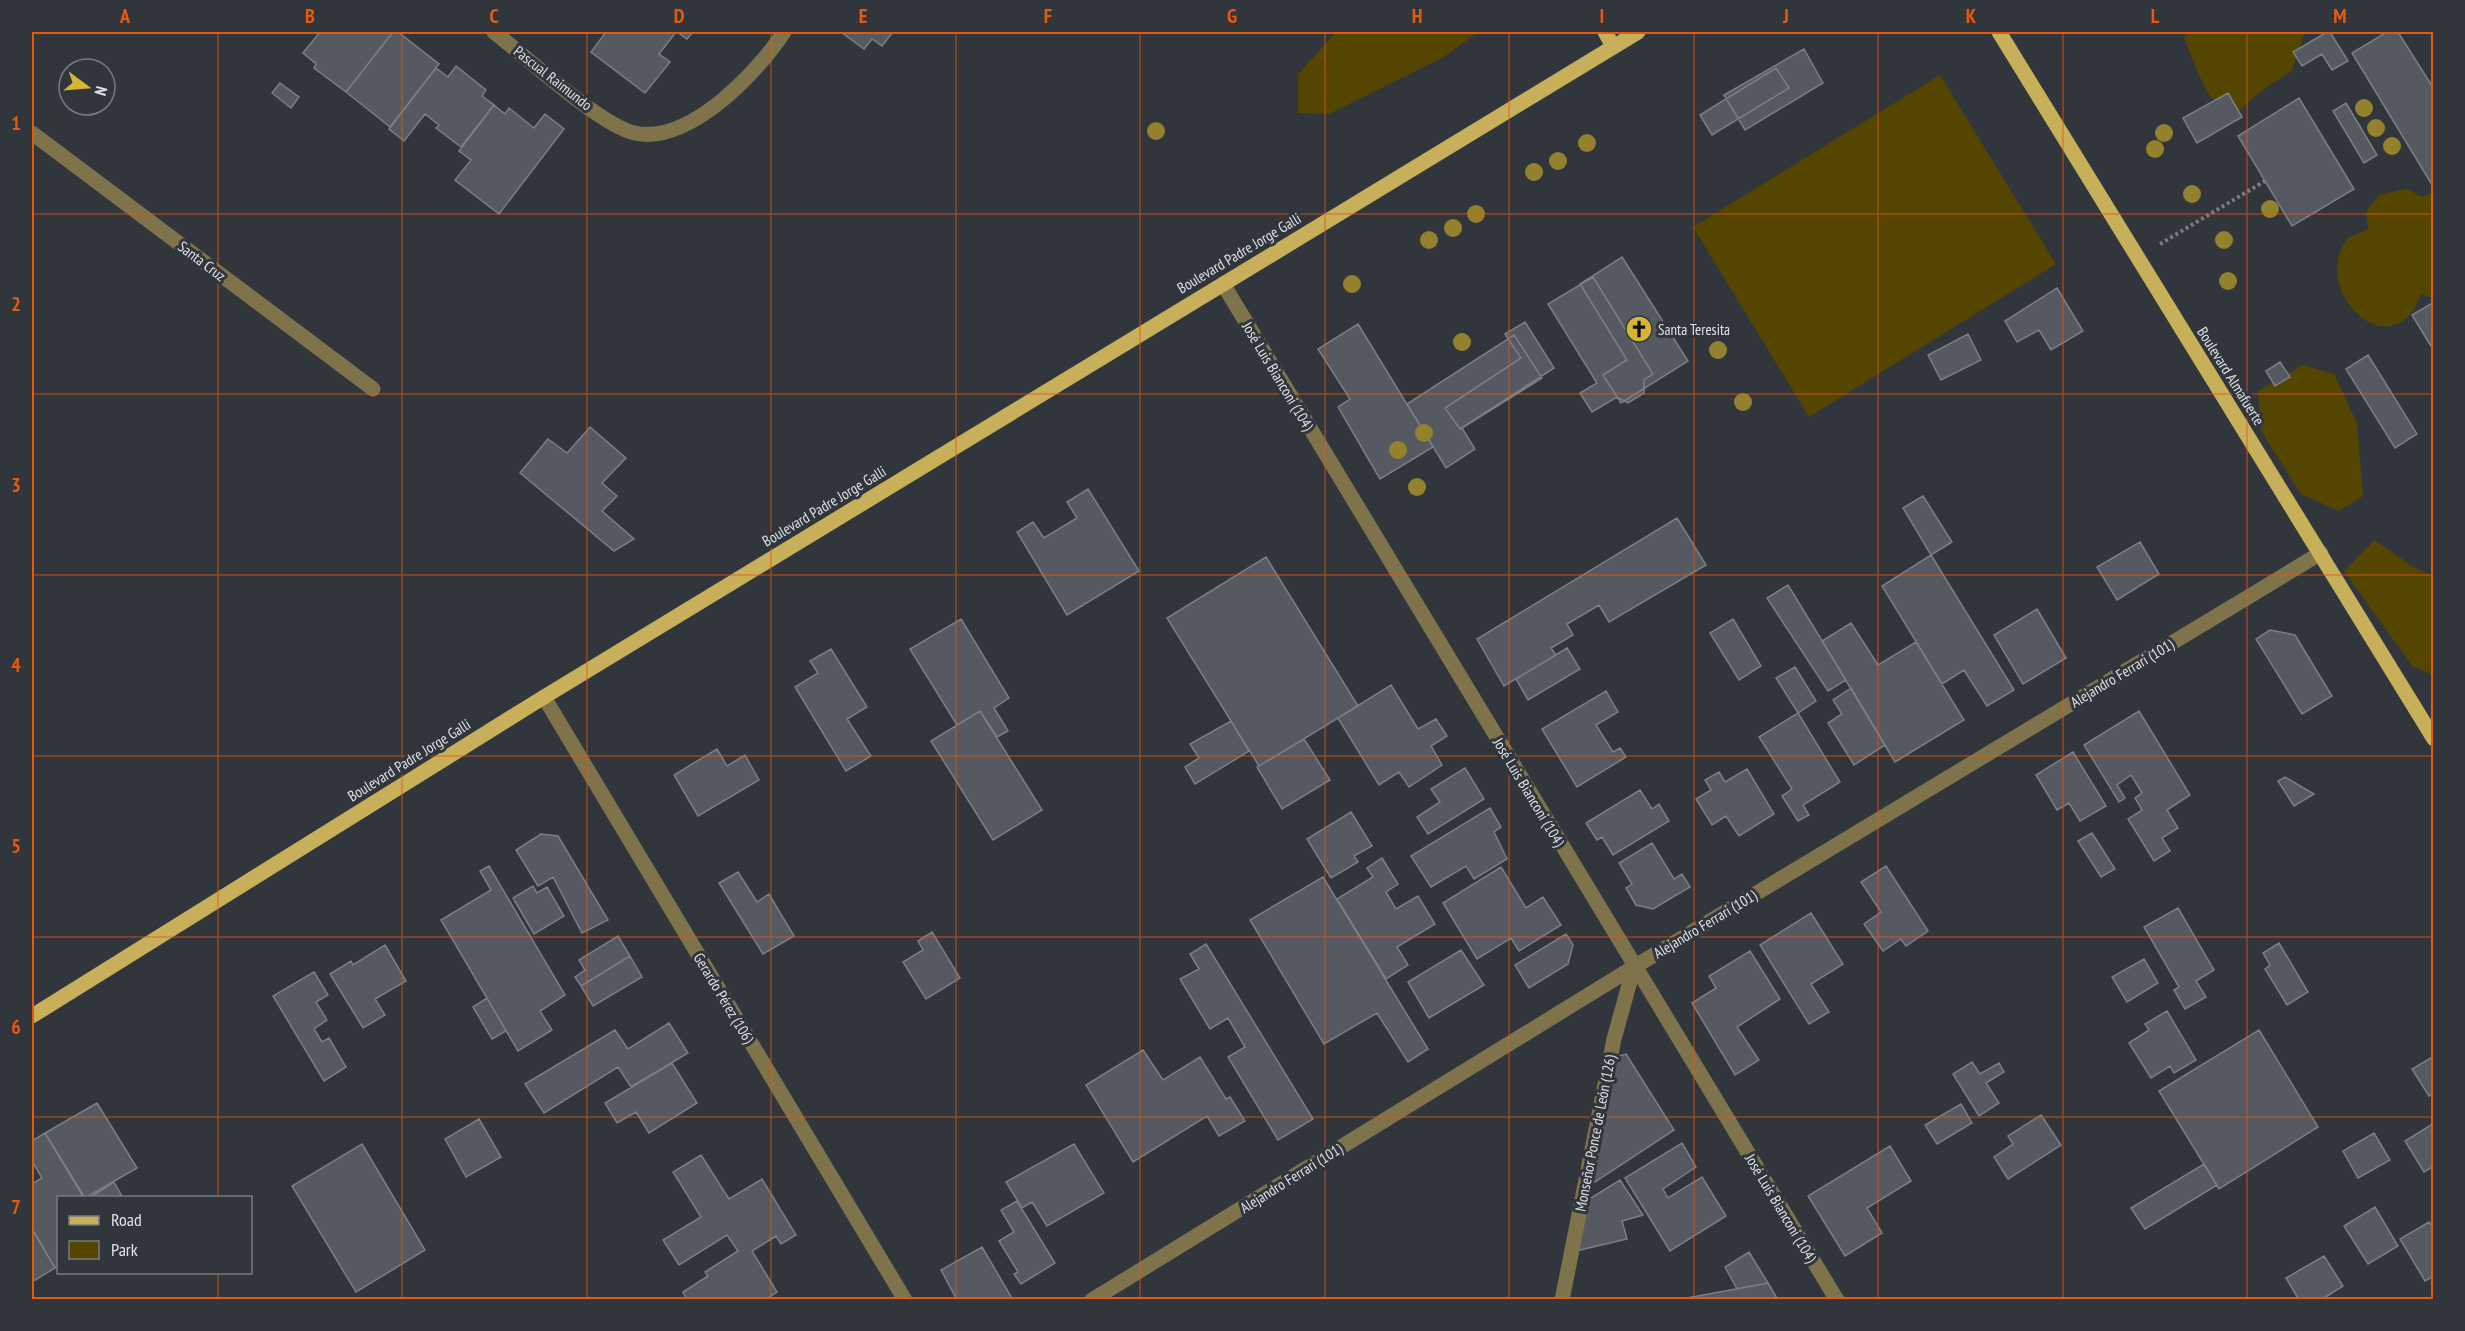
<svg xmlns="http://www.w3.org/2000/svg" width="2465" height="1331" font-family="'PT Sans Narrow',sans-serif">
	<rect width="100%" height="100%" fill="#31353c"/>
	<!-- green -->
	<path fill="#544500" d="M1336 32H1478L1444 57 1329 114 1298 113V74Z
		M2186 32H2305L2292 71 2262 90 2232 117C2204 100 2197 67 2184 39Z
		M1940 75 2056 264 1809 417 1693 227Z
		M2407 189 2422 197 2433 192V298L2421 294C2392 374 2307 287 2348 239 2352 234 2362 233 2368 229L2366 212 2379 195Z
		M2303 365 2334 374 2357 423 2363 496 2339 511 2301 494 2261 431 2258 391Z
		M2375 540 2410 565 2433 576V675L2412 666 2344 571Z"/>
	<!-- building -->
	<path fill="#555961" stroke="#7a7f87" stroke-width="1.5" d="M320 32H393L346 92 314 68 316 64 303 53Z
		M393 32H398L439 64 390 127 346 92Z
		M606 32H676L659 54 670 62 645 93 591 52Z
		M677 32H693L687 39Z
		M841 32H893L882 46 872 39 864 49Z
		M2327 32H2330L2348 61 2332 70 2322 54 2302 66 2293 52Z
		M2387 32H2398L2434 89V188L2352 53Z
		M1804 49 1823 83 1745 130 1724 95Z
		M456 66 486 90 482 96 494 105 461 147 436 128 439 125 425 114 404 141 389 129 436 68 448 77Z
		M1776 68 1789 88 1712 135 1700 115Z
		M280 83 299 97 291 108 272 93Z
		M2228 93 2242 117 2197 143 2183 118Z
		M2299 98 2354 189 2292 226 2238 136Z
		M2346 103 2377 155 2364 163 2333 111Z
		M494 105 505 114 509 108 534 128 545 114 564 129 499 214 455 180 471 160 459 151Z
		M1622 257 1688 361 1621 403 1603 375 1627 360 1580 284Z
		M1593 277 1653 374 1644 380V393L1628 403 1617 397 1592 412 1580 393 1597 383 1548 304Z
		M2057 288 2083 331 2051 350 2039 330 2017 342 2005 321Z
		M2434 302V351L2412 315Z
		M1525 322 1554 368 1460 429 1445 408 1521 358 1505 334Z
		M1358 324 1433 447 1380 479 1338 407 1350 399 1318 349Z
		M1968 334 1981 360 1941 380 1928 355Z
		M1514 335 1542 378 1462 428 1475 449 1446 468 1407 404Z
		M2368 355 2417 434 2395 448 2346 369Z
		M2280 362 2290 377 2275 386 2266 371Z
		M590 427 626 458 602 483 617 496 602 511 634 539 614 551 520 473 548 439 567 453Z
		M1088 489 1139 571 1067 615 1017 532 1033 522 1044 538 1077 518 1067 502Z
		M1923 496 1952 542 1931 555 1903 508Z
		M1677 518 1706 565 1609 622 1599 605 1567 624 1573 635 1551 648 1556 655 1504 686 1477 639Z
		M2140 542 2159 574 2117 600 2097 567Z
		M1931 555 2014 690 1987 706 1964 670 1942 684 1882 586Z
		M1266 557 1358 706 1259 766 1167 618Z
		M1788 585 1846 680 1828 691 1767 598Z
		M2037 609 2066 658 2023 684 1994 635Z
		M961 619 1009 698 994 708 1008 731 997 737 980 711 957 725 910 649Z
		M1733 619 1761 666 1739 680 1710 633Z
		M1851 623 1878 665 1916 642 1964 720 1895 762 1822 641Z
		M2270 630 2295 635 2332 696 2302 714 2256 639Z
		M1567 648 1580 669 1528 700 1516 679Z
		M831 649 867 707 847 719 871 756 846 771 795 687 818 673 810 661Z
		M1795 667 1816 701 1798 713 1776 678Z
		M1391 685 1418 729 1436 719 1447 736 1431 746 1442 765 1409 787 1399 772 1379 785 1338 718Z
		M1851 688 1885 745 1854 765 1828 723 1842 714 1833 700Z
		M1606 691 1618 712 1596 725 1613 752 1620 748 1626 757 1577 787 1542 729Z
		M980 711 1042 810 993 840 931 741Z
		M2139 711 2190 795 2167 810 2178 828 2162 838 2170 851 2154 861 2128 819 2142 810 2135 798 2142 793 2131 775 2117 785 2125 798 2119 802 2084 745Z
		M1798 713 1840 782 1803 805 1809 815 1798 821 1782 796 1792 789 1759 737Z
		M1231 721 1249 751 1195 784 1185 767 1199 758 1190 744Z
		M1304 739 1330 780 1282 809 1257 767Z
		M717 749 727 766 745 755 759 780 698 816 674 775Z
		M2073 752 2106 806 2080 821 2069 803 2057 810 2036 775Z
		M1465 768 1484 799 1428 834 1417 817 1440 802 1431 789Z
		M1747 769 1774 814 1739 836 1726 816 1712 825 1696 799 1711 790 1705 780 1719 772 1725 782Z
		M2285 777 2314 794 2294 806 2278 781Z
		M1640 790 1652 809 1659 804 1669 821 1613 855 1602 837 1597 840 1586 823Z
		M1490 808 1501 827 1494 832 1507 859 1474 879 1466 866 1431 887 1411 856Z
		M1351 812 1372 846 1354 856 1358 862 1331 878 1307 839Z
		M2092 833 2115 869 2101 877 2078 841Z
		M541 834 558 836 608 920 582 933 553 877 538 886 516 850Z
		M1652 843 1674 879 1682 874 1690 887 1653 909 1636 905 1626 888 1632 884 1619 863Z
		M1382 858 1398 884 1386 892 1396 909 1418 896 1435 924 1397 947 1408 965 1386 979 1337 899 1373 877 1367 868Z
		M489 866 565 995 540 1011 552 1030 518 1051 441 920 491 890 480 871Z
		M1886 866 1928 931 1906 946 1901 939 1883 951 1864 924 1881 912 1861 882Z
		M1501 867 1526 908 1543 897 1561 925 1519 951 1511 938 1477 959 1443 903Z
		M738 872 757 902 769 894 794 936 763 954 719 883Z
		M1323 877 1428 1049 1408 1062 1377 1013 1324 1044 1250 920Z
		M533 886 537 893 547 887 564 916 534 934 513 898Z
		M2178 908 2214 970 2196 981 2206 997 2185 1009 2174 990 2179 987 2144 927Z
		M1811 913 1843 964 1811 984 1829 1012 1809 1024 1760 945Z
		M932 932 960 978 926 999 903 962 923 950 918 941Z
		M1566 934 1573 945 1568 964 1529 988 1515 965Z
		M618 936 630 956 581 986 575 977 585 970 579 960Z
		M2279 943 2308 992 2287 1005 2265 969 2270 965 2263 953Z
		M1206 944 1313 1119 1278 1140 1228 1057 1245 1047 1228 1018 1210 1029 1180 979 1199 969 1190 954Z
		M385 945 406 981 375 999 385 1015 363 1028 330 974 351 961 353 965Z
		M1461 950 1484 985 1429 1018 1408 982Z
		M1750 951 1780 999 1737 1027 1759 1060 1735 1075 1692 1003 1716 988 1709 976Z
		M630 956 642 977 593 1006 581 986Z
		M2144 959 2158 983 2127 1002 2112 977Z
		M314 972 328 995 316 1002 327 1020 314 1029 322 1042 329 1038 346 1067 324 1081 273 996Z
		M487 998 506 1031 492 1039 473 1007Z
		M2167 1011 2196 1060 2174 1073 2170 1066 2151 1078 2129 1043 2149 1030 2145 1024Z
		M669 1023 688 1053 631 1087 618 1067 544 1113 525 1084 615 1030 628 1049Z
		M2259 1030 2318 1127 2219 1189 2159 1091Z
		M1143 1050 1163 1080 1200 1057 1226 1099 1230 1097 1245 1121 1219 1136 1207 1116 1133 1162 1086 1085Z
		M1626 1054 1674 1130 1589 1186 1615 1057Z
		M2434 1056V1093L2429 1096 2412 1069Z
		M1972 1062 1980 1074 1999 1063 2004 1072 1986 1083 1999 1103 1979 1116 1953 1074Z
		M672 1063 697 1103 649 1133 636 1112 617 1123 605 1103Z
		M97 1103 137 1168 85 1198 45 1133Z
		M1961 1104 1972 1123 1937 1144 1925 1125Z
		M2041 1115 2061 1145 2008 1179 1994 1157 2013 1144 2008 1136Z
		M479 1119 501 1157 466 1177 445 1139Z
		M2434 1123V1166L2424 1172 2405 1141Z
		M45 1133 84 1198H58V1266L55 1268 32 1228V1184L42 1178 32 1161V1141Z
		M2374 1133 2390 1160 2358 1178 2343 1151Z
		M1682 1143 1696 1167 1663 1189 1668 1198 1702 1177 1726 1216 1670 1251 1625 1178Z
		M362 1144 425 1250 356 1292 292 1186Z
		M1074 1144 1104 1193 1047 1226 1032 1202 1022 1208 1006 1182Z
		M1890 1146 1911 1181 1867 1208 1882 1233 1845 1256 1808 1196Z
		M701 1155 729 1199 762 1179 796 1235 781 1244 776 1236 752 1251 777 1292 765 1300H687L683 1292 708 1276 705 1272 738 1251 727 1235 679 1265 663 1240 701 1217 673 1172Z
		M2204 1164 2217 1185 2145 1229 2131 1208Z
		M1620 1180 1643 1215 1622 1221 1627 1239 1576 1251 1586 1201Z
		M114 1182 123 1198H89Z
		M1017 1201 1055 1263 1021 1284 1014 1274 1018 1272 999 1241 1014 1232 1001 1210Z
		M2375 1207 2398 1246 2368 1264 2344 1226Z
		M2429 1222 2434 1229V1276L2425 1281 2400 1239Z
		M32 1229 55 1268 32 1282Z
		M982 1247 1013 1300H957L941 1270Z
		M1749 1252 1768 1283 1737 1289 1725 1267Z
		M2324 1256 2343 1286 2321 1300H2299L2286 1278Z
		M1768 1283 1778 1300H1676Z"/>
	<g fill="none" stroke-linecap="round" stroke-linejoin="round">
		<!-- path -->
		<path stroke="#787b81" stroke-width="4" stroke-dasharray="3 3" stroke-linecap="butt" d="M2160 244 2265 181"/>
		<!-- minor -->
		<path stroke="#7e734b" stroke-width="15" d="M494 32C525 56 601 126 635 133 689 145 758 72 784 32
			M32 133 373 389
			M1223 284 1837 1300
			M544 697 905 1300
			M1092 1300 1634 967 2321 553
			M1562 1300 1614 1039 1634 967"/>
		<!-- major -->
		<path stroke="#c7b059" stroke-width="15" d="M1605 32 1613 46
			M1999 32 2434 739
			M32 1016 544 697 1638 32"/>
	</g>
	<!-- trees -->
	<g fill="#93812d">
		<circle cx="2364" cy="108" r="9"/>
		<circle cx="2376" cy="128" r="9"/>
		<circle cx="1156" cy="131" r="9"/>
		<circle cx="2164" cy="133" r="9"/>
		<circle cx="1587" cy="143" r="9"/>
		<circle cx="2392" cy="146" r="9"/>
		<circle cx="2155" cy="149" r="9"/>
		<circle cx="1558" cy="161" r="9"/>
		<circle cx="1534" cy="172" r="9"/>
		<circle cx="2192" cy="194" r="9"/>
		<circle cx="2270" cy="209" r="9"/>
		<circle cx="1476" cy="214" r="9"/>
		<circle cx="1453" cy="228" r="9"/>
		<circle cx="1429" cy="240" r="9"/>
		<circle cx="2224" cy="240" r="9"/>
		<circle cx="2228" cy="281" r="9"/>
		<circle cx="1352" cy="284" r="9"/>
		<circle cx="1462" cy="342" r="9"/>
		<circle cx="1718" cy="350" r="9"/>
		<circle cx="1743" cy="402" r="9"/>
		<circle cx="1424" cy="433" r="9"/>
		<circle cx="1398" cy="450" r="9"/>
		<circle cx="1417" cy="487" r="9"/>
	</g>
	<!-- grid -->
	<path fill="none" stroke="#e8590c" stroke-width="1.5" stroke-opacity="0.55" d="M218 32V1198M402 32V1300M587 32V1300M771 32V1300M956 32V1300M1140 32V1300M1325 32V1300M1509 32V1300M1694 32V1300M1878 32V1300M2063 32V1300M2247 32V1300M32 214H2434M32 394H2434M32 575H2434M32 756H2434M32 937H2434M32 1117H2434M218 1272V1300"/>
	<!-- icons -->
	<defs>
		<symbol id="church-disc" viewBox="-11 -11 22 22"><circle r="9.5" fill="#d5b534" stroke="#31353c"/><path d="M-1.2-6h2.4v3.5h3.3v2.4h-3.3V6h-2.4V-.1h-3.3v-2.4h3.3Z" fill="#111"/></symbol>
	</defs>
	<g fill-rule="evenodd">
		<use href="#church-disc" x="1624" y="314" width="30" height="30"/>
	</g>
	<g text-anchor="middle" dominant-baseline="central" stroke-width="6" stroke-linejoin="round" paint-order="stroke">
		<!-- street labels -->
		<g font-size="15" fill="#dfe1e6" stroke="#31353c">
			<text transform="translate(553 78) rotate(38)">Pascual Raimundo</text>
			<text transform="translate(1239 253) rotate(-31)">Boulevard Padre Jorge Galli</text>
			<text transform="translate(202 261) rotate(37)">Santa Cruz</text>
			<text transform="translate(1278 376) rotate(59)">José Luis Bianconi (104)</text>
			<text transform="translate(2231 376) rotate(58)">Boulevard Almafuerte</text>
			<text transform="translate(824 506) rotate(-31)">Boulevard Padre Jorge Galli</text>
			<text transform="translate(2122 673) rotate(-31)">Alejandro Ferrari (101)</text>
			<text transform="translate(409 760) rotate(-32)">Boulevard Padre Jorge Galli</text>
			<text transform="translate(1529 792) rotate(59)">José Luis Bianconi (104)</text>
			<text transform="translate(1705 924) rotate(-31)">Alejandro Ferrari (101)</text>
			<text transform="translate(724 998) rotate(59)">Gerardo Pérez (106)</text>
			<text transform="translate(1595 1133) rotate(-79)">Monseñor Ponce de León (126)</text>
			<text transform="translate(1291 1178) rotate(-32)">Alejandro Ferrari (101)</text>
			<text transform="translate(1781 1208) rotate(59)">José Luis Bianconi (104)</text>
		</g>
		<!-- poi labels -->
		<g font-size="15" fill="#dfe1e6" stroke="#31353c" text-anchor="start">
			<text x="1658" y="329">Santa Teresita</text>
		</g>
	</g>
	<!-- border -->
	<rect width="2465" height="1331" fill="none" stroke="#31353c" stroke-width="66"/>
	<!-- legend -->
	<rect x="57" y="1196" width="195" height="78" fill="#31353c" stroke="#777a80" stroke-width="1.5"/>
	<rect x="69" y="1216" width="30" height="9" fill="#c7b059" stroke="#777a80" stroke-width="1.5"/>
	<text x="111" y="1226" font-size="18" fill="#dfe1e6">Road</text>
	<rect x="69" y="1241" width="30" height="18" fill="#544500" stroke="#777a80" stroke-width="1.5"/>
	<text x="111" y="1256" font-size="18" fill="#dfe1e6">Park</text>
	<!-- north arrow -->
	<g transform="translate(87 87) rotate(106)"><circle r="28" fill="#31353c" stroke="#777a80" stroke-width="1.5"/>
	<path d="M0-4.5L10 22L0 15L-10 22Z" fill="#d5b534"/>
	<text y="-9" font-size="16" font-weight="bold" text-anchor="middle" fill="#dfe1e6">N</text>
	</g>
	<rect x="33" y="33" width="2399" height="1265" fill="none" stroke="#e8590c" stroke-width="2"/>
	<g font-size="20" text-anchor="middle" font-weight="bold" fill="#e8590c">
		<text x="125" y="23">A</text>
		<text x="310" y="23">B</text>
		<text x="494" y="23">C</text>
		<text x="679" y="23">D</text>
		<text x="863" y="23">E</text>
		<text x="1048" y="23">F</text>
		<text x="1232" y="23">G</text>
		<text x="1417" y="23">H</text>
		<text x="1602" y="23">I</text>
		<text x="1786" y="23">J</text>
		<text x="1971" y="23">K</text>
		<text x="2155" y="23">L</text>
		<text x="2340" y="23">M</text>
		<text x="16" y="130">1</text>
		<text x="16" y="311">2</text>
		<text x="16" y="492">3</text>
		<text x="16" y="672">4</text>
		<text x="16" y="853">5</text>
		<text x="16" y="1034">6</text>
		<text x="16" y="1214">7</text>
	</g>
</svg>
